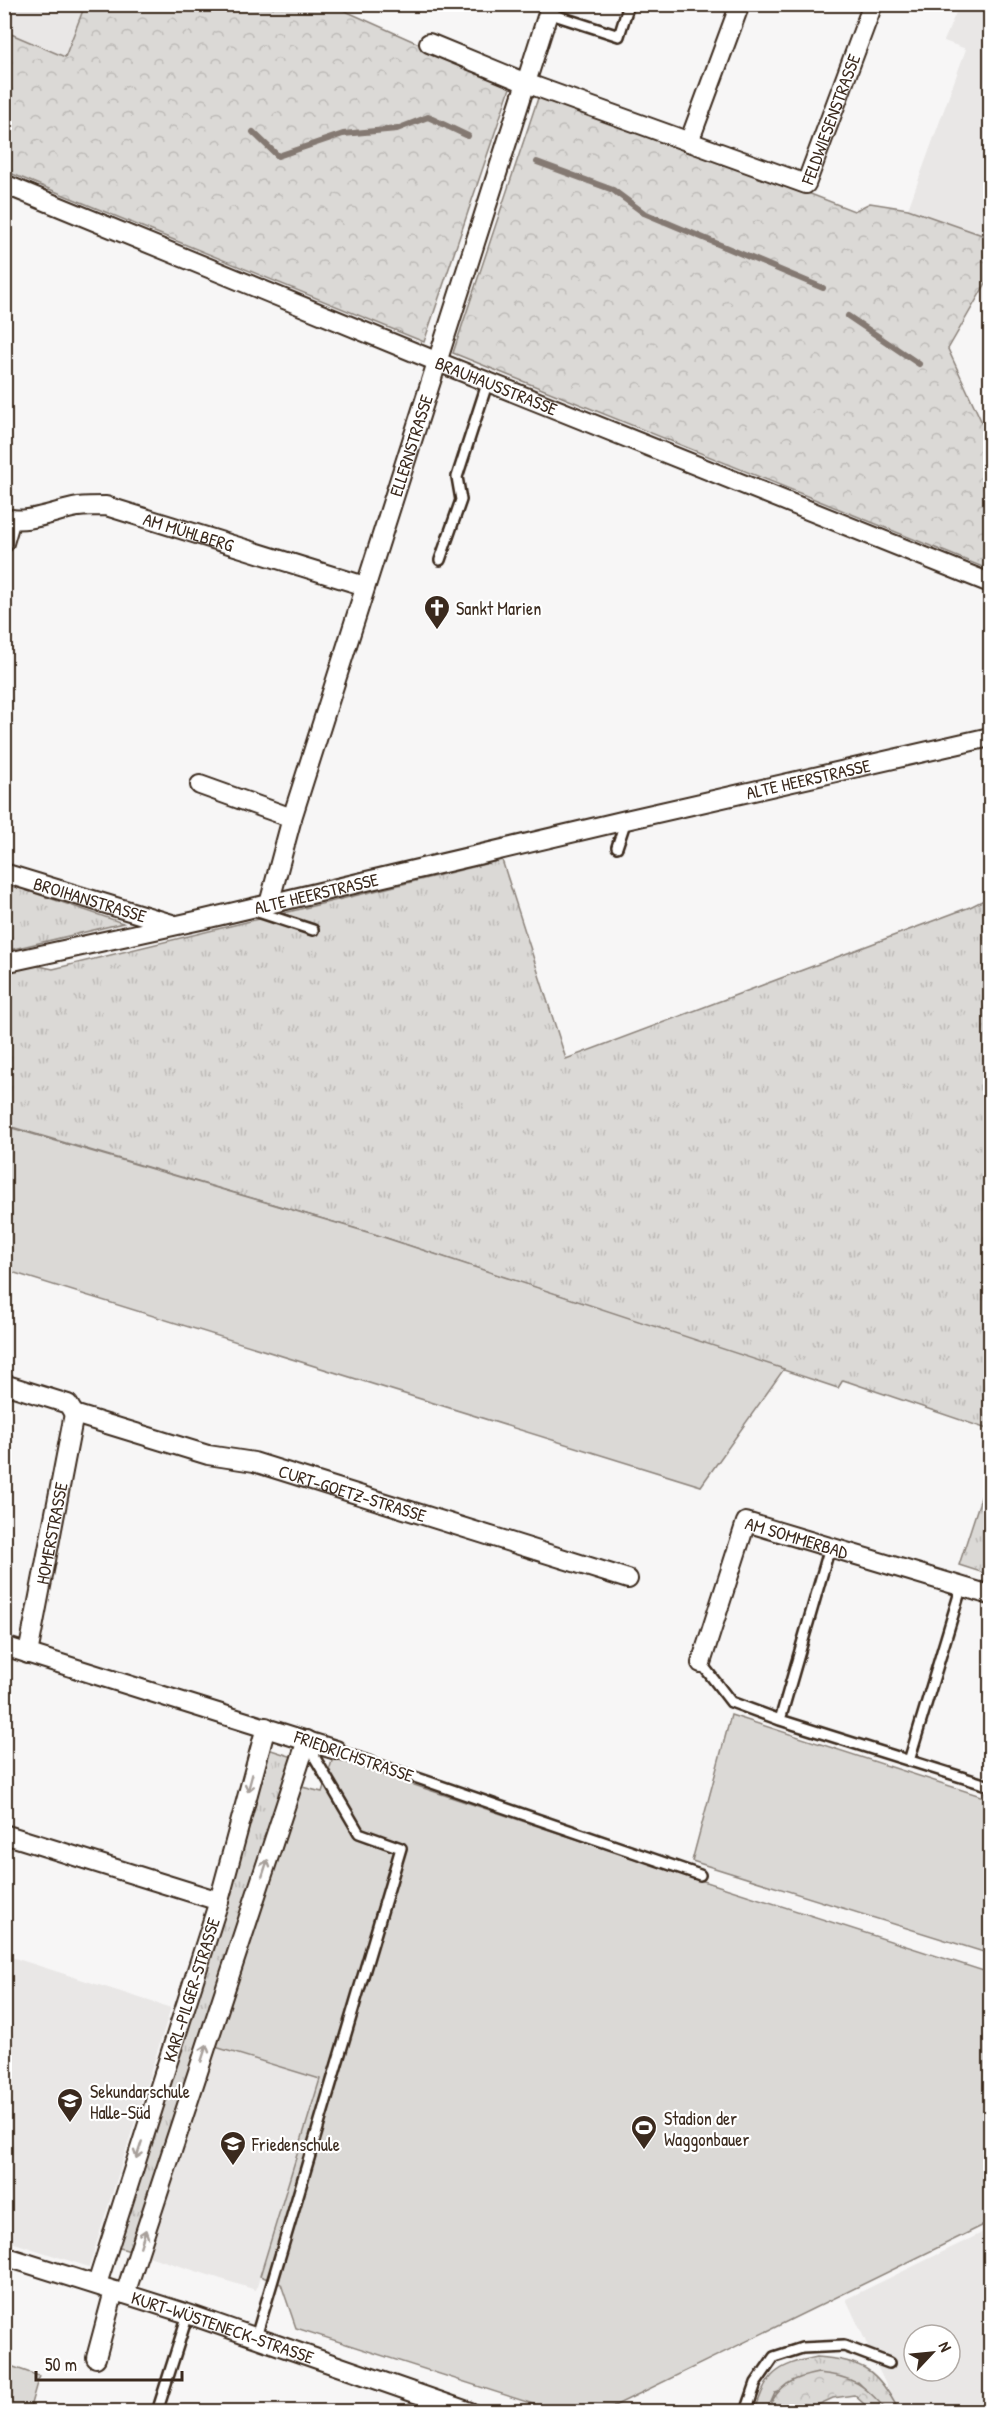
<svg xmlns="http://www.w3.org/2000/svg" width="995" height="2416" font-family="'Patrick Hand',sans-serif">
	<defs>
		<pattern id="grass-tufts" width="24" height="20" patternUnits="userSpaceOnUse" patternTransform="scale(1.5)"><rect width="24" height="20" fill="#dbd9d6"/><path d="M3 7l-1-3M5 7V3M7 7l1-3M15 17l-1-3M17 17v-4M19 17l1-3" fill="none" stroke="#bdbab7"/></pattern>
		<pattern id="forest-crowns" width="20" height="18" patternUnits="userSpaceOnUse" patternTransform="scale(1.5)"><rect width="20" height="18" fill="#dbd9d6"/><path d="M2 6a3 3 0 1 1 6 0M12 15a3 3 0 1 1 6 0" fill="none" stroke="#bdbab7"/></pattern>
	</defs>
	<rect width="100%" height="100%" fill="#f7f6f6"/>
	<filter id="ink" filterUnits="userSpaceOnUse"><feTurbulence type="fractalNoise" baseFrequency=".0167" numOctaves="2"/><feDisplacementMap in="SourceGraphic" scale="12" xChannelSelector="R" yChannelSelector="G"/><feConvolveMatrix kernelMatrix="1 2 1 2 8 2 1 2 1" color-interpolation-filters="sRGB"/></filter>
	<g filter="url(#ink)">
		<!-- built -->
		<path fill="#e9e7e6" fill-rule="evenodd" d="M4 5H85L65 57 5 31Z
			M959 5H990V232L988 238 908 209 966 49 944 41Z
			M5 1955 171 2008 89 2267 5 2240Z
			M212 2046 320 2079 256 2290 145 2255Z
			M990 2229V2411H898L846 2299ZM914 2335H950V2371H914Z"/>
		<!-- grass -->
		<path fill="url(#grass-tufts)" stroke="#8b827a" stroke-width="1.5" d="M502 860 566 1059 970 907 990 897V1430L843 1380 838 1388 374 1234 5 1125 4 972 34 965 53 969Z
			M4 883H5L123 923 5 951Z
			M990 1470V1575L959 1565Z
			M265 1748 299 1759 134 2252 113 2246Z
			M817 2357C863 2360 878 2370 899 2411H887L858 2382 775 2393 767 2411 755 2412C766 2372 778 2365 817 2357Z"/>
		<!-- forest -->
		<path fill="url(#forest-crowns)" stroke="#8b827a" stroke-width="1.5" d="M85 5H332L511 85 424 342 5 171 4 31 65 57Z
			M541 89 854 211 870 203 908 209 988 237 990 232V276L948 349 990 440V570L453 353Z
			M818 2373C853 2376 865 2385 887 2411H872L854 2395 833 2398 811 2408 809 2411H767C778 2385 792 2378 818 2373Z"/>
		<!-- garden -->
		<path fill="#dbd9d6" stroke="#8b827a" stroke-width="1.5" d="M5 1126 374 1234 784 1369 701 1486 5 1270Z
			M731 1715 990 1799V1954L692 1861Z
			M333 1758 691 1877 990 1973V2222L604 2411H555L296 2328 281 2284 260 2276 320 2079 212 2046 302 1787 322 1792Z
			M5 2364 39 2376 29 2411H5Z"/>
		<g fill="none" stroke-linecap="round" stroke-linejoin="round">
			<!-- stream -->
			<path stroke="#847972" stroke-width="6" d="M253 132 278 156 343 134 397 129 428 117 468 136
				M537 162 613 190 644 213 823 288
				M848 316 919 364"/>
			<defs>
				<path id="service" d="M548 13 619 36 629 4
					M440 560 461 500 457 477 488 381
					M617 847 626 820
					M255 911 313 930
					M701 1663 731 1702 780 1720 990 1786
					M780 1720 830 1547
					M336 1750 700 1875
					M909 1761 962 1585
					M256 2337 401 1848 359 1833 315 1758 314 1742
					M157 2412 188 2314
					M746 2412 756 2383 774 2357 802 2348 844 2346 889 2363"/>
				<g id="minor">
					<path id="s1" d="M429 43 526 83 806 184 873 4"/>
					<path d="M689 142 740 4"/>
					<path id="s2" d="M4 184 438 362 990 583"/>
					<path id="s3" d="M4 518C28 524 55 511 78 507 87 506 97 506 106 506L365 586"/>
					<path d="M4 543 11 519"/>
					<path d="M200 785 292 818"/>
					<path id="s4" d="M4 873 172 924"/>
					<path id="s5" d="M269 904 292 818 551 4"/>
					<path id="s6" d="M4 963 205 919 626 820 990 737"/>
					<path d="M4 1384 68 1404 74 1414"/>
					<path id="s7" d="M74 1414 208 1455 254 1462 628 1579"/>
					<path d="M4 1646 336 1750"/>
					<path id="s8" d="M28 1654 74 1414"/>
					<path id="s9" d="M701 1663 746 1522 990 1595"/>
					<path d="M4 1834 219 1901"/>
					<path id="s10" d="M4 2256 188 2314 470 2412"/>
					<path id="s11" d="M97 2284 219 1901 266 1727"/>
					<path d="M125 2294 307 1740"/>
					<path d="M96 2358 114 2291"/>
				</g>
			</defs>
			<!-- service casing -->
			<use href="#service" stroke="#3b2a1e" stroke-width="14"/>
			<!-- minor casing -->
			<use href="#minor" stroke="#3b2a1e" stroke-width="22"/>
			<!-- service -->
			<use href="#service" stroke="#fff" stroke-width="9"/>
			<!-- minor -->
			<use href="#minor" stroke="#fff" stroke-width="18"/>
		</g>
		<!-- one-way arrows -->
		<defs><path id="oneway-shaft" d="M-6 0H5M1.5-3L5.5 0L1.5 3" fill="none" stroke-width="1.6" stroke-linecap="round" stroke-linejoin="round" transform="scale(1.5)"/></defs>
		<g stroke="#a79f9a">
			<use href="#oneway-shaft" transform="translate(250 1783) rotate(105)"/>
			<use href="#oneway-shaft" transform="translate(265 1868) rotate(-72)"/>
			<use href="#oneway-shaft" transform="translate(204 2053) rotate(-72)"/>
			<use href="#oneway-shaft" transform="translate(139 2150) rotate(108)"/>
			<use href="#oneway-shaft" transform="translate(143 2238) rotate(-72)"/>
		</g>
	</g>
	<!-- icons -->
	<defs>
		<symbol id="church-pin" viewBox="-11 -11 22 30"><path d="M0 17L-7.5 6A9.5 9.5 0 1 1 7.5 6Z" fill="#3b2a1e" stroke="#fff"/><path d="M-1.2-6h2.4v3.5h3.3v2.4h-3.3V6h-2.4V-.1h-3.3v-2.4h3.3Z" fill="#fff"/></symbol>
		<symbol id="school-pin" viewBox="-11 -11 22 30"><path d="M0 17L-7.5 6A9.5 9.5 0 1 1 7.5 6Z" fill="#3b2a1e" stroke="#fff"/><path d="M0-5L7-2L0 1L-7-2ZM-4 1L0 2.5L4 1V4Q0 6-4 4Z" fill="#fff"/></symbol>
		<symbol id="stadium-pin" viewBox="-11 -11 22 30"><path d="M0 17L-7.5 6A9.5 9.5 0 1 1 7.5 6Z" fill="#3b2a1e" stroke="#fff"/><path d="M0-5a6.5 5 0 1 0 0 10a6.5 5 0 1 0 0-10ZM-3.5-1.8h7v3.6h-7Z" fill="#fff"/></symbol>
	</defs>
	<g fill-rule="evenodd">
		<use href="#church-pin" x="422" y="593" width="30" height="40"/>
		<use href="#school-pin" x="55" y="2086" width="30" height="40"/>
		<use href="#stadium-pin" x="629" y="2113" width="30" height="40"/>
		<use href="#school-pin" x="218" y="2129" width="30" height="40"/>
	</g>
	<g text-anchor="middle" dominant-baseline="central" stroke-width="4.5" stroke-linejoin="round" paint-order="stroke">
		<!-- street labels -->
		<g font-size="18" fill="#3b2a1e" stroke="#fff">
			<text stroke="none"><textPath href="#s1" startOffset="472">FELDWIESENSTRASSE</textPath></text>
			<text stroke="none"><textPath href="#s2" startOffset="532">BRAUHAUSSTRASSE</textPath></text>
			<text stroke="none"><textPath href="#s5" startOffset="480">ELLERNSTRASSE</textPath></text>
			<text stroke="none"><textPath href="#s3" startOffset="190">AM MÜHLBERG</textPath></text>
			<text stroke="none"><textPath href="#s6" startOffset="825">ALTE HEERSTRASSE</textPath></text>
			<text stroke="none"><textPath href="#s6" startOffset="320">ALTE HEERSTRASSE</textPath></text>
			<text stroke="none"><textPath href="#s4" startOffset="90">BROIHANSTRASSE</textPath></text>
			<text stroke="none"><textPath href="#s7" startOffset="290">CURT-GOETZ-STRASSE</textPath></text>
			<text stroke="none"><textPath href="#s8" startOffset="123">HOMERSTRASSE</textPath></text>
			<text stroke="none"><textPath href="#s9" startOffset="201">AM SOMMERBAD</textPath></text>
			<text transform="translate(354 1756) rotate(19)">FRIEDRICHSTRASSE</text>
			<text stroke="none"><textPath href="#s11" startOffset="309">KARL-PILGER-STRASSE</textPath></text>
			<text stroke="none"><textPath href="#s10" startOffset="230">KURT-WÜSTENECK-STRASSE</textPath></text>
		</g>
		<!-- poi labels -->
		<g font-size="18" fill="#3b2a1e" stroke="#fff" text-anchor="start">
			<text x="456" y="608">Sankt Marien</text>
			<text x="90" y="2091">Sekundarschule<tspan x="90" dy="21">Halle-Süd</tspan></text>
			<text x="664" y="2118">Stadion der<tspan x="664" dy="21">Waggonbauer</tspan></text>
			<text x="252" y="2144">Friedenschule</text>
		</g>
	</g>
	<!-- margin -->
	<rect width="995" height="2416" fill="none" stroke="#fff" stroke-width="24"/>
	<rect x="12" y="12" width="971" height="2392" fill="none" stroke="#3b2a1e" stroke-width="2" filter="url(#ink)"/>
	<!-- north arrow -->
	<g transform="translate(932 2353) rotate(64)"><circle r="28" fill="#ffffff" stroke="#b1aaa5" stroke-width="1.5"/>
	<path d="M0-4.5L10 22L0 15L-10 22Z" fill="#3b2a1e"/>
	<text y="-9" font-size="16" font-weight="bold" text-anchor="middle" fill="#3b2a1e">N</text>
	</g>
	<!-- scale -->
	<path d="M36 2371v9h146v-9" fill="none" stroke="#3b2a1e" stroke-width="3"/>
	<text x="45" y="2371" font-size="18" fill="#3b2a1e" stroke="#ffffff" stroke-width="4.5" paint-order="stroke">50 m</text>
</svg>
